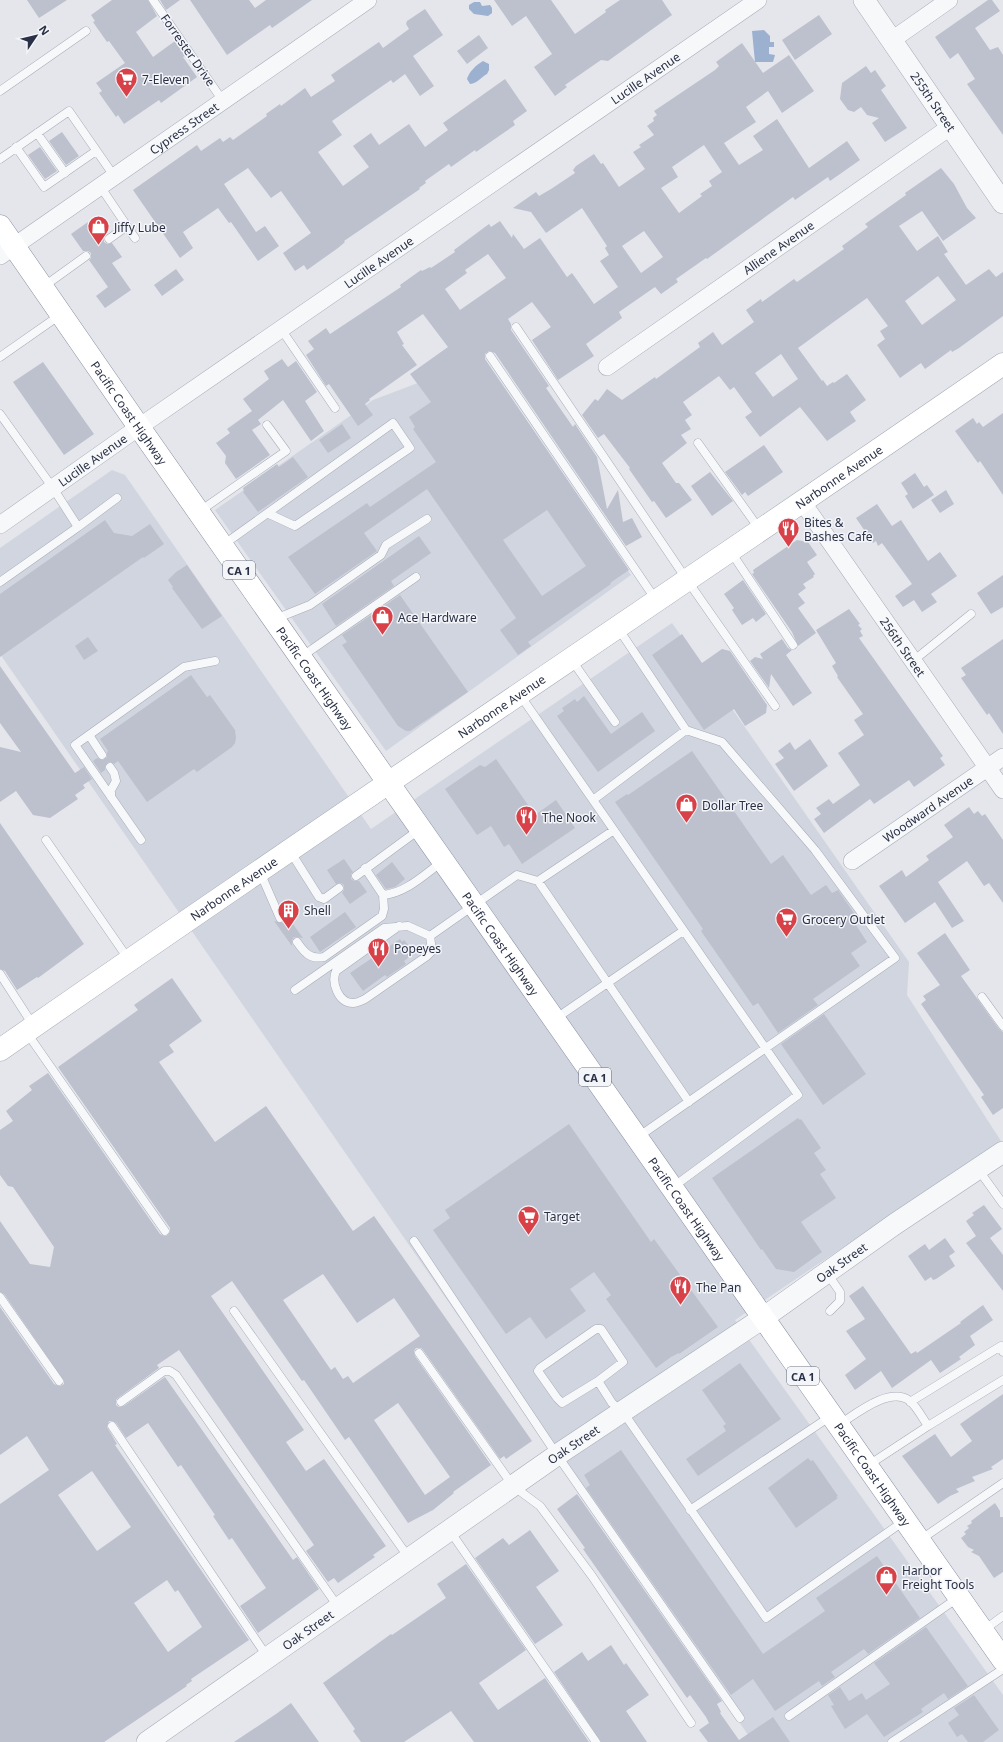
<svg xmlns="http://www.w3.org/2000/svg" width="1003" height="1742" font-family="'Noto Sans',sans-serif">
	<rect width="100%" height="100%" fill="#e4e6ec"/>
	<!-- built -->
	<path fill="#d1d5df" d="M481 359 631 575 386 751 215 510 373 400Z
		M112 470 125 475 371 829 672 623 909 962 907 995 1001 1141 735 1320 1003 1695V1742H753L0 654V548Z"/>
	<!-- water -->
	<path fill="#9cb0cf" d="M474 2H480L482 6 490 5 492 8V13L488 16 474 14 469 9V5Z
		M764 30 770 36V42H774V47H769V54L775 55 773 62H755L752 31Z
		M483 61 489 64V70L487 74C481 77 478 83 470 84L467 79C469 72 476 65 483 61Z"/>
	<!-- building -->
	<path fill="#bdc1cd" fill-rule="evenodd" d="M27 0H67L39 18Z
		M112 0H148L157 16 136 32 153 57 175 41 185 56 183 57 197 77 161 103 159 100 124 124 118 115 116 117 99 93 102 91 96 83 125 63 109 41 107 42 93 22 95 21 91 15Z
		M160 0H180L166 10Z
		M190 0H249L255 8 266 0H312L272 28 270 25 227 55Z
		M494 0H551L575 34 606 12 605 10 620 0H662L672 15 608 61 601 60 565 85 567 87 555 96 534 67 552 54 526 16 512 26Z
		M988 0H992L1000 11 975 28 990 50 998 47 1003 55V135L967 84 975 79 958 53 950 59 935 37Z
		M425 9 443 35 413 56 434 86 420 96 405 74 393 83 391 80 332 121 342 135 318 152 343 186 369 167 353 146 371 133 379 145 409 124 425 147 448 130 443 123 505 79 527 111 513 121 515 125 476 152 475 150 451 167 449 164 425 181 426 183 419 188 420 189 344 241 345 242 338 248 307 270 304 265 295 271 283 253 311 233 281 191 271 198 248 168 224 184 256 232 265 226 279 246 258 261 231 222 229 223 218 208 183 232 193 248 180 258 133 190 197 145 201 151 220 138 223 142 230 137 233 140 267 116 266 114 280 104 281 106 305 88 311 97 335 81 331 75 344 66 379 42 383 48 409 29 406 24 407 21Z
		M819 15 832 34 795 60 782 40Z
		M479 35 488 48 467 64 457 51Z
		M742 43 763 73 789 55 814 91 782 113 768 91 746 107 756 122 724 143 739 165 763 150 753 136 777 119 809 168 847 141 860 160 830 181 828 177 795 200 793 197 707 259 706 258 676 279 678 282 661 294 655 287 619 312 622 318 586 344 594 356 558 380 532 340 551 327 532 302 508 319 511 324V330L549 386 546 388 573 427 575 424 597 457 607 509 618 490 623 522 632 518 642 537 626 546 495 353 489 351 485 354V359L629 570 610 583 611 584 528 642 531 646 518 655 500 630 516 618 427 489 364 533 377 551 315 594 288 557 367 503 370 507 436 462 413 429 415 427 409 417 431 402 410 374 448 347 423 314 397 332 404 344 402 345 417 365 369 399 370 400 365 404 373 415 358 426 329 384 326 386 306 355 314 349 308 341 326 328 330 334 401 287 400 285 421 270 422 271 430 267 431 268 455 252 454 250 489 224 491 227 500 221 512 238 513 234 524 249 540 238 567 277 572 273 594 304 618 287 600 261 609 255 605 248 607 246 582 208 546 233 531 212 513 208 536 192 539 196 551 189 575 173 573 170 576 166 594 154 601 164 603 163 619 187 645 169 633 152 641 147 639 145 654 135 647 126 654 121 653 118 657 115 654 111 715 70 719 66 716 62ZM704 145 722 172 709 181 712 186 700 194 702 196 679 213 661 188 678 177 672 167ZM644 231 663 257 641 273 622 246ZM488 254 506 278 460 310 445 289 467 273 465 270ZM547 510 586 566 542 596 503 540Z
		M866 66 871 73 875 70 886 86 881 90 907 128 885 142 872 123 879 118 867 115 861 107 854 112 848 110 840 99 842 83Z
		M62 132 79 156 66 165 49 141Z
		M40 147 57 171 45 179 28 155Z
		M941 168 954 184 967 208 976 218 943 241 922 211 899 226 917 251 938 236 948 252 944 254 966 285 989 269 996 277 1003 272V316L959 348 952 352 951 350 925 369 921 363 900 378 877 345 885 339 880 331 888 326 867 298 835 321 798 348 822 381 823 380 827 386 833 382 834 383 847 374 866 400 850 412 856 421 827 441 800 407 760 437 745 417 752 412 734 387 730 390 719 376 683 402 692 415 685 420 691 429 681 435 687 443 662 463 676 483H679L692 500 666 518 654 501 652 502 629 469 630 468 604 434 598 438 582 415 595 399 598 401 607 389 622 400 655 377 656 379 700 347 698 343 713 332 722 345 754 322 746 310 761 299 762 302 794 279 797 282 844 249 842 246 868 227 865 224 906 195 905 193ZM938 276 956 300 922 325 905 301ZM781 354 798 379 773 397 755 373Z
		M95 217 106 234 104 237V242L107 244 112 243 122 257 112 263 131 290 105 308 96 296 108 287 89 260 91 258V253L88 251H83L71 234Z
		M176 269 184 280 162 296 154 285Z
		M282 359 288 367 296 361 317 392 305 401 324 431 311 441 283 400 258 420 261 424 252 430 270 455 236 479 225 463 226 456 216 443 230 433 227 429 252 411 243 399 269 379 264 371Z
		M43 362 94 434 64 455 13 382Z
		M1003 413V495L980 461 978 463 955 431 973 418 977 424 979 422 983 427Z
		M342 424 351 438 328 453 319 440Z
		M764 445 783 472 748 496 745 492 742 495 725 472Z
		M293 457 308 477 258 512 243 492 244 491 243 488 277 464 279 467Z
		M710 472 733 501 712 516 691 486Z
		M915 473 924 487 927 485 934 495 913 509 905 496 908 494 901 483Z
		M946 490 954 504 940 513 931 500Z
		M877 504 892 526 901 520 928 561 940 552 957 576 931 594 937 602 922 612 914 600 903 607 895 596 912 584 882 543 878 546 876 541 873 543 856 518Z
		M105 520 114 533 132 536 150 524 164 544 144 558 143 557 0 657V594Z
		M419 536 431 553 391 581 394 586 336 626 322 604Z
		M797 540 808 542 817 555 807 562 815 574 813 576 814 577 803 584 806 588 798 594 805 603 798 608 816 633 798 646 792 632 752 574 754 573 753 570Z
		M187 565 222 616 202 629 172 588 173 587 168 580 176 572Z
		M1003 575V607L991 614 977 593Z
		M743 580 766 614 756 622 753 618 742 625 732 610 734 608 724 594Z
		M400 595 468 692 410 731H406L398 726 342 645 347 642 342 635Z
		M849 609 860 624 858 625 862 629 860 631 863 636 859 638 943 756 940 758 945 765 914 787 909 780 874 804 870 799 824 833 814 819 821 814 816 808 829 799 833 804 860 785 838 753 864 735 854 720 863 714 837 677 838 676 832 666 836 663 816 630Z
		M682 634 702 663 722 649 730 651 767 705 766 713 745 726 734 709 704 730 652 655Z
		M88 637 98 651 84 660 75 646Z
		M782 639 788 648 792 650 786 655 812 693 793 706 771 674 769 688 750 661 755 657 763 659 760 654Z
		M1003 639V734L989 713 987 715 961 678 966 675 961 668Z
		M0 666 75 773 84 767 92 779 83 785 85 788 75 795 78 799 50 818 33 815 16 791 0 802V747L21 752 0 723Z
		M191 675 207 697 210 695 235 730 236 738 235 743 232 747 197 772 194 769 147 802 118 761 114 764 110 762 107 763 105 767V770L101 773 93 761 97 758 103 760 107 757V752L108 751 100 739Z
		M584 696 611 734 642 712 655 731 598 772 557 716 564 711 562 708 575 699 577 702Z
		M810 739 828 766 794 791 775 764 784 758 778 751 790 742 795 750Z
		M692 751 771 864 783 855 811 895 826 885 832 893 838 890 856 916 852 919 867 942 851 953 860 966 813 999 818 1005 778 1033 758 1003 753 1006 701 931 703 929 615 802 627 794 628 795Z
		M496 759 535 815 556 800 575 828 522 864 509 844 504 847 491 826 477 835 445 789 480 765 485 767Z
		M969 807 974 814 978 811 982 816 985 814 1003 840V903L989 883 984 886 967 861 938 882 964 921 952 928 935 902 905 923 879 886 902 870 906 877 929 860 926 856 953 837 944 825Z
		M0 823 84 944 38 978 37 977 17 990 5 971 0 969Z
		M344 859 353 872 351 874V879L354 881H359L367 892 350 904 342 893 344 890V885L341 883 336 884 327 870Z
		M392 862 405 879 395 887 386 889 376 875Z
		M345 912 356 927 320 952 310 937Z
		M285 913 303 938 294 937 292 940V946L274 921 283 923 285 919Z
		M945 933 970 970 961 976 999 1029 1003 1032V1108L993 1115 981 1097 984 1095 921 1004 926 1000 923 996 940 985 917 953Z
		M400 939 402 942 404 940 413 951 411 953 412 955 404 961 406 964 387 977 385 975 363 991 350 973Z
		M172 978 202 1021 169 1045 174 1052 159 1062 215 1142 266 1106 353 1231 374 1216 532 1441 506 1459 504 1456 500 1459 423 1350 421 1348H416L414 1351 415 1356 491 1465 453 1492 454 1493 433 1510 408 1523 349 1437 345 1440 304 1380 302 1381 232 1281 211 1296 304 1430 286 1442 306 1471 324 1459 386 1546 373 1555 375 1557 338 1583 334 1578 328 1582 306 1551 314 1545 179 1350 157 1365 159 1368 118 1398 116 1400V1405L119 1407 124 1406 165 1377 293 1560 297 1557 319 1589 258 1633 240 1606 266 1588 232 1538 229 1540 213 1516 215 1515 181 1465 178 1467 148 1423 126 1438 116 1423 112 1421H109L107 1427 117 1444 115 1445 249 1640 191 1679 192 1681 186 1685 187 1686 104 1742H0V1504L49 1470 27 1436 0 1455V1307L54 1384 60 1386 64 1384V1381L4 1294 0 1292V1221L30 1264 50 1267 54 1247 13 1187 8 1186 0 1175V1130L13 1121 6 1111 32 1090 29 1086 48 1073 160 1234 165 1236 168 1235 170 1231V1228L58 1067 138 1010 134 1005ZM323 1274 357 1323 394 1298 420 1336 353 1383 348 1376 343 1379 335 1367 331 1370 283 1300ZM398 1403 450 1477 425 1495 374 1420ZM92 1471 131 1527 97 1551 58 1495ZM167 1580 175 1592 178 1590 202 1627 168 1652 134 1603Z
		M824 1014 866 1074 823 1105 781 1044Z
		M798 1118 800 1120 801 1119 821 1148 814 1153 826 1170 820 1174 836 1198 801 1222 822 1252 794 1272 776 1269 762 1249 761 1250 712 1178Z
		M569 1124 651 1242 654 1239 718 1327 679 1354V1353L671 1357 656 1368 606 1299 611 1295 594 1272 570 1289 586 1311 546 1339 530 1317 506 1334 433 1230 450 1218 445 1210Z
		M984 1205 1002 1229 990 1238 1003 1255V1291L966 1243 976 1236 966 1221 974 1215 972 1213Z
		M945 1238 955 1252 949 1256 955 1266 936 1279 933 1280 931 1277 925 1281 908 1256 925 1244 929 1250Z
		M863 1286 911 1354 916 1351 917 1353 961 1323 960 1322 983 1305 993 1320 970 1336 975 1345 959 1357 961 1359 940 1373 931 1360 892 1388 881 1371 855 1390 845 1375 866 1359 846 1331 865 1319 849 1296Z
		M740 1363 781 1419 698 1476 686 1459 726 1431 723 1426 726 1424 702 1390Z
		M1003 1394V1459L991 1467 993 1469 972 1477 975 1481 956 1489 959 1492 950 1496 938 1504 902 1456 935 1434 951 1457 972 1441 960 1424Z
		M621 1450 763 1654 825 1611 816 1598 877 1556 920 1618 868 1654 864 1649 831 1672 835 1677 822 1686 819 1681 775 1711 753 1679 731 1695 586 1488 590 1485 584 1475Z
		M808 1458 811 1461 813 1460 838 1496 836 1497 838 1498 796 1528 768 1488Z
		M577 1494 722 1701 717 1704 721 1712 720 1713 739 1740 773 1717 790 1742H708L699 1730 709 1723 706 1717 690 1695 687 1698 583 1549 585 1548 557 1509Z
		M995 1503 1000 1511V1517H1003V1572L994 1578 979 1556 971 1552 974 1550 968 1547 961 1538 966 1534 964 1532 969 1528 967 1526 972 1523 971 1521Z
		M530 1530 559 1571 536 1587 563 1625 535 1644 475 1558 503 1538 509 1545Z
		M466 1564 526 1650 479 1683 498 1710 545 1678 589 1742H474L451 1711 404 1742H361L353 1731 355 1729 323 1683 391 1634 392 1635 446 1598 437 1584Z
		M926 1627 968 1686 948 1699 944 1693 921 1709 923 1712 884 1737 867 1714 845 1729 831 1706 834 1705 828 1695 840 1687 849 1701 862 1693 866 1700 890 1684 874 1663Z
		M611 1645 624 1665 626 1663 649 1695 626 1711 647 1742H601L554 1672 582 1652 588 1661Z
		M974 1695 999 1730 983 1742H968L962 1734 957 1737 948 1723 959 1715 954 1708Z
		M291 1703 319 1742H234L276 1714Z"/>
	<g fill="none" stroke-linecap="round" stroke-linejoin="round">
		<defs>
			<path id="service" d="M153 0 223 101
				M0 91 86 31
				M37 133 65 173
				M16 147 44 187 96 151
				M0 159 69 111 114 176
				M100 186 135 238
				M109 239 127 226
				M43 287 86 256
				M516 327 687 580 775 706
				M281 329 335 408
				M490 356 656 600
				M0 357 60 315
				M0 414 53 488 78 527 0 582
				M698 443 760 530
				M200 511 286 451 267 425
				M78 527 117 498
				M223 545 393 423 410 448 295 526 269 514
				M731 552 793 645
				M275 619 310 605 381 555 386 545 427 519
				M618 628 686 730 722 742 815 850 895 958 638 1137
				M301 657 416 577
				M571 659 615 722
				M913 661 971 614
				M520 695 798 1095 673 1187
				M89 735 102 755
				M110 767 114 773 116 781 111 790V797
				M593 800 686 730
				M46 840 129 960
				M141 840 75 745 184 667 215 661
				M290 851 319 897 324 899 339 888
				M365 868 383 895C406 893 425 874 443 861
				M260 872 280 918
				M356 876 420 829
				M538 881 689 1102
				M399 926 336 971C331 982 338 1003 353 1003 357 1003 361 1001 365 999L427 956 432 951 430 936
				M430 936 517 875 538 881 614 830
				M297 942C304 952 310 960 324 957L382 916 384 909 383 895
				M0 974 33 1025
				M295 990 384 928 408 926 430 936
				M982 997 1003 1026
				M555 1019 683 931
				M27 1033 165 1231
				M978 1169 1003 1204
				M414 1241 557 1455 740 1718
				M827 1273 840 1292V1301L830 1311
				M0 1297 59 1381
				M234 1311 409 1558
				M596 1329H601L623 1362 598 1381 562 1403 557 1398 538 1371 540 1368Z
				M419 1353 513 1486 540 1506 592 1576 691 1723
				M598 1381 612 1403 623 1412 766 1618 904 1521
				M121 1402 164 1371H170L176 1375 339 1608
				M910 1402 1001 1346 1003 1352
				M840 1424C857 1413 890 1386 910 1401 917 1407 923 1419 928 1426L867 1466
				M112 1426 268 1658
				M928 1426 1003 1380
				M690 1510 831 1416
				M450 1531 596 1742
				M920 1540 1003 1483
				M984 1630 1003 1616
				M789 1716 959 1597
				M892 1742 1003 1669"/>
			<g id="minor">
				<path d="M892 40 949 0"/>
				<path id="s1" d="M0 256 368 0"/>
				<path id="s2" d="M607 367 950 127"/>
				<path id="s3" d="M803 503 1003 790"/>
				<path id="s4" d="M0 525 139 427 758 0"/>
				<path id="s5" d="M852 861 1003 757"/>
			</g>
			<g id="tertiary">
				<path id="s6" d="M864 0 1003 203"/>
				<path id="s7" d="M147 1742 557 1455 763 1318 895 1224 1003 1152"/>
			</g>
			<g id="secondary">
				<path id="s8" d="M0 1050C332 818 670 594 1003 364"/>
			</g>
			<g id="trunk">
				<path id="s9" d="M0 226 139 427 1003 1660"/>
			</g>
		</defs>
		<!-- service casing -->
		<use href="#service" stroke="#a8acb7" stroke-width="9"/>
		<!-- minor casing -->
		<use href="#minor" stroke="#a8acb7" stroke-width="18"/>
		<!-- tertiary casing -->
		<use href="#tertiary" stroke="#a8acb7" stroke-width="22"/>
		<!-- secondary casing -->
		<use href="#secondary" stroke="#a8acb7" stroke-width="23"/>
		<!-- trunk casing -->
		<use href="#trunk" stroke="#8a91a4" stroke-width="23"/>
		<!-- service -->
		<use href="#service" stroke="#f7f8fa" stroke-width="8"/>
		<!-- minor -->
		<use href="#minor" stroke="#f7f8fa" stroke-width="17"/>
		<!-- tertiary -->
		<use href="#tertiary" stroke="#f7f8fa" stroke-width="21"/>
		<!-- secondary -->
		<use href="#secondary" stroke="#fff" stroke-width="22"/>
		<!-- trunk -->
		<use href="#trunk" stroke="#fff" stroke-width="22"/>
	</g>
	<!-- icons -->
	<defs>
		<symbol id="supermarket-pin" viewBox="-11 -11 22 30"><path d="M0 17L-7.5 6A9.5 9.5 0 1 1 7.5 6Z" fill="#d94148" stroke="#f4f5f9"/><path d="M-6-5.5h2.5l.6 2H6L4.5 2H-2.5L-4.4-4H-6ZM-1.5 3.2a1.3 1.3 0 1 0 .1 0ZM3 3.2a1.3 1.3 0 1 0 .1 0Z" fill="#fff"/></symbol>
		<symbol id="shop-pin" viewBox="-11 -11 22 30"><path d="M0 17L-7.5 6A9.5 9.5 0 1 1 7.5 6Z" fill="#d94148" stroke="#f4f5f9"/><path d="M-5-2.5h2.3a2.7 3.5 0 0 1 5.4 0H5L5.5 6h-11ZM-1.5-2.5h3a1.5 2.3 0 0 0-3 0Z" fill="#fff"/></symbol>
		<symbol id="restaurant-pin" viewBox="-11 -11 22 30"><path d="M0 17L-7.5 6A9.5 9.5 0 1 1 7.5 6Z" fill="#d94148" stroke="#f4f5f9"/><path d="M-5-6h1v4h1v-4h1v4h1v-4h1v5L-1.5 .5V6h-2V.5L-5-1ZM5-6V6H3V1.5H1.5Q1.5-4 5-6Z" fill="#fff"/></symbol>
		<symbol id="building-pin" viewBox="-11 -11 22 30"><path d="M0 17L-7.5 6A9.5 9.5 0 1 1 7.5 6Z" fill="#d94148" stroke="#f4f5f9"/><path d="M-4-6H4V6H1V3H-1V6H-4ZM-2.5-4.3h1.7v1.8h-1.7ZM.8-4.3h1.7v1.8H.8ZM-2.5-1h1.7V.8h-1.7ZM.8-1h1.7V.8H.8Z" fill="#fff"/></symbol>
	</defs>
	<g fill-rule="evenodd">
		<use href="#supermarket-pin" x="114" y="66" width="25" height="34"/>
		<use href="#shop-pin" x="86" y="214" width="25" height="34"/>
		<use href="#restaurant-pin" x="776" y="516" width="25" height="34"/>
		<use href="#shop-pin" x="370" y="604" width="25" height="34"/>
		<use href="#shop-pin" x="674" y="792" width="25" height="34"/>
		<use href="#restaurant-pin" x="514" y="804" width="25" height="34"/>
		<use href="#building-pin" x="276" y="898" width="25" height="34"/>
		<use href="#supermarket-pin" x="774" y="906" width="25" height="34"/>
		<use href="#restaurant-pin" x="366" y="936" width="25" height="34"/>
		<use href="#supermarket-pin" x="516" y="1204" width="25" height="34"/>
		<use href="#restaurant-pin" x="668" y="1274" width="25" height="34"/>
		<use href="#shop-pin" x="874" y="1564" width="25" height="34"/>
	</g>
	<g text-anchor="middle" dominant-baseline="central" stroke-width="3" stroke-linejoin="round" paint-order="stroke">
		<!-- shield labels -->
		<g fill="#f4f5f9" stroke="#676c7c" stroke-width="1">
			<rect x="223" y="561" width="32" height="18" rx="3"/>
			<rect x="579" y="1068" width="32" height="18" rx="3"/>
			<rect x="787" y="1367" width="32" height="18" rx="3"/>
		</g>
		<g font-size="11" font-weight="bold" fill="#2a3146">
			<text x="239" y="570">CA 1</text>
			<text x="595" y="1077">CA 1</text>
			<text x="803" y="1376">CA 1</text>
		</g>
		<!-- street labels -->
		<g font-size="12" fill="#2a3146" stroke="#f4f5f9">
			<text transform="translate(188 50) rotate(55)">Forrester Drive</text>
			<text stroke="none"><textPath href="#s4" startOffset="785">Lucille Avenue</textPath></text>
			<text stroke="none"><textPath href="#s6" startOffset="123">255th Street</textPath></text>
			<text stroke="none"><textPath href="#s1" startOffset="224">Cypress Street</textPath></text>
			<text stroke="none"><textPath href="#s2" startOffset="209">Alliene Avenue</textPath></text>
			<text stroke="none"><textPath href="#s4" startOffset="461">Lucille Avenue</textPath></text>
			<text stroke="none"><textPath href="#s9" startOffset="227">Pacific Coast Highway</textPath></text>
			<text stroke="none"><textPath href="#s4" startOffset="113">Lucille Avenue</textPath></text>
			<text stroke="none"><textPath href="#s8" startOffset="1016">Narbonne Avenue</textPath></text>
			<text stroke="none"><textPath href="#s3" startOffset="175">256th Street</textPath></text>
			<text stroke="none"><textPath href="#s9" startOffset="551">Pacific Coast Highway</textPath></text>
			<text stroke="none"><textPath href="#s8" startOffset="608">Narbonne Avenue</textPath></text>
			<text stroke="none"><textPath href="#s5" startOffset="92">Woodward Avenue</textPath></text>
			<text stroke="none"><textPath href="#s8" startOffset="284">Narbonne Avenue</textPath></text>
			<text stroke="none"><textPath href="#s9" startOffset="875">Pacific Coast Highway</textPath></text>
			<text stroke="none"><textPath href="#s9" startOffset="1199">Pacific Coast Highway</textPath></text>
			<text stroke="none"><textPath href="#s7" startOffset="844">Oak Street</textPath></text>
			<text stroke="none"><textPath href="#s7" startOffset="520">Oak Street</textPath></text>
			<text stroke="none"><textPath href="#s9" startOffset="1523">Pacific Coast Highway</textPath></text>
			<text stroke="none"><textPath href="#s7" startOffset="196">Oak Street</textPath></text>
		</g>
		<!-- poi labels -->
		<g font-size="12" fill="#2a3146" stroke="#f4f5f9" text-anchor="start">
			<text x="142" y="79">7-Eleven</text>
			<text x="114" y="227">Jiffy Lube</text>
			<text x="804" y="522">Bites &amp;<tspan x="804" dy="14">Bashes Cafe</tspan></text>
			<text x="398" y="617">Ace Hardware</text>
			<text x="702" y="805">Dollar Tree</text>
			<text x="542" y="817">The Nook</text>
			<text x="304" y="910">Shell</text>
			<text x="802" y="919">Grocery Outlet</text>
			<text x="394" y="948">Popeyes</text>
			<text x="544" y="1216">Target</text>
			<text x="696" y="1287">The Pan</text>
			<text x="902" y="1570">Harbor<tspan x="902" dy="14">Freight Tools</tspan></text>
		</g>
	</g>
	<!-- north arrow -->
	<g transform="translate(36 36) rotate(55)" stroke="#f4f5f9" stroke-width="3" paint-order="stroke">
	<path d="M0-3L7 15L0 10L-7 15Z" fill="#2a3146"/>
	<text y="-6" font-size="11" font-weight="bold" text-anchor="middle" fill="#2a3146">N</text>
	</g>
</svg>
